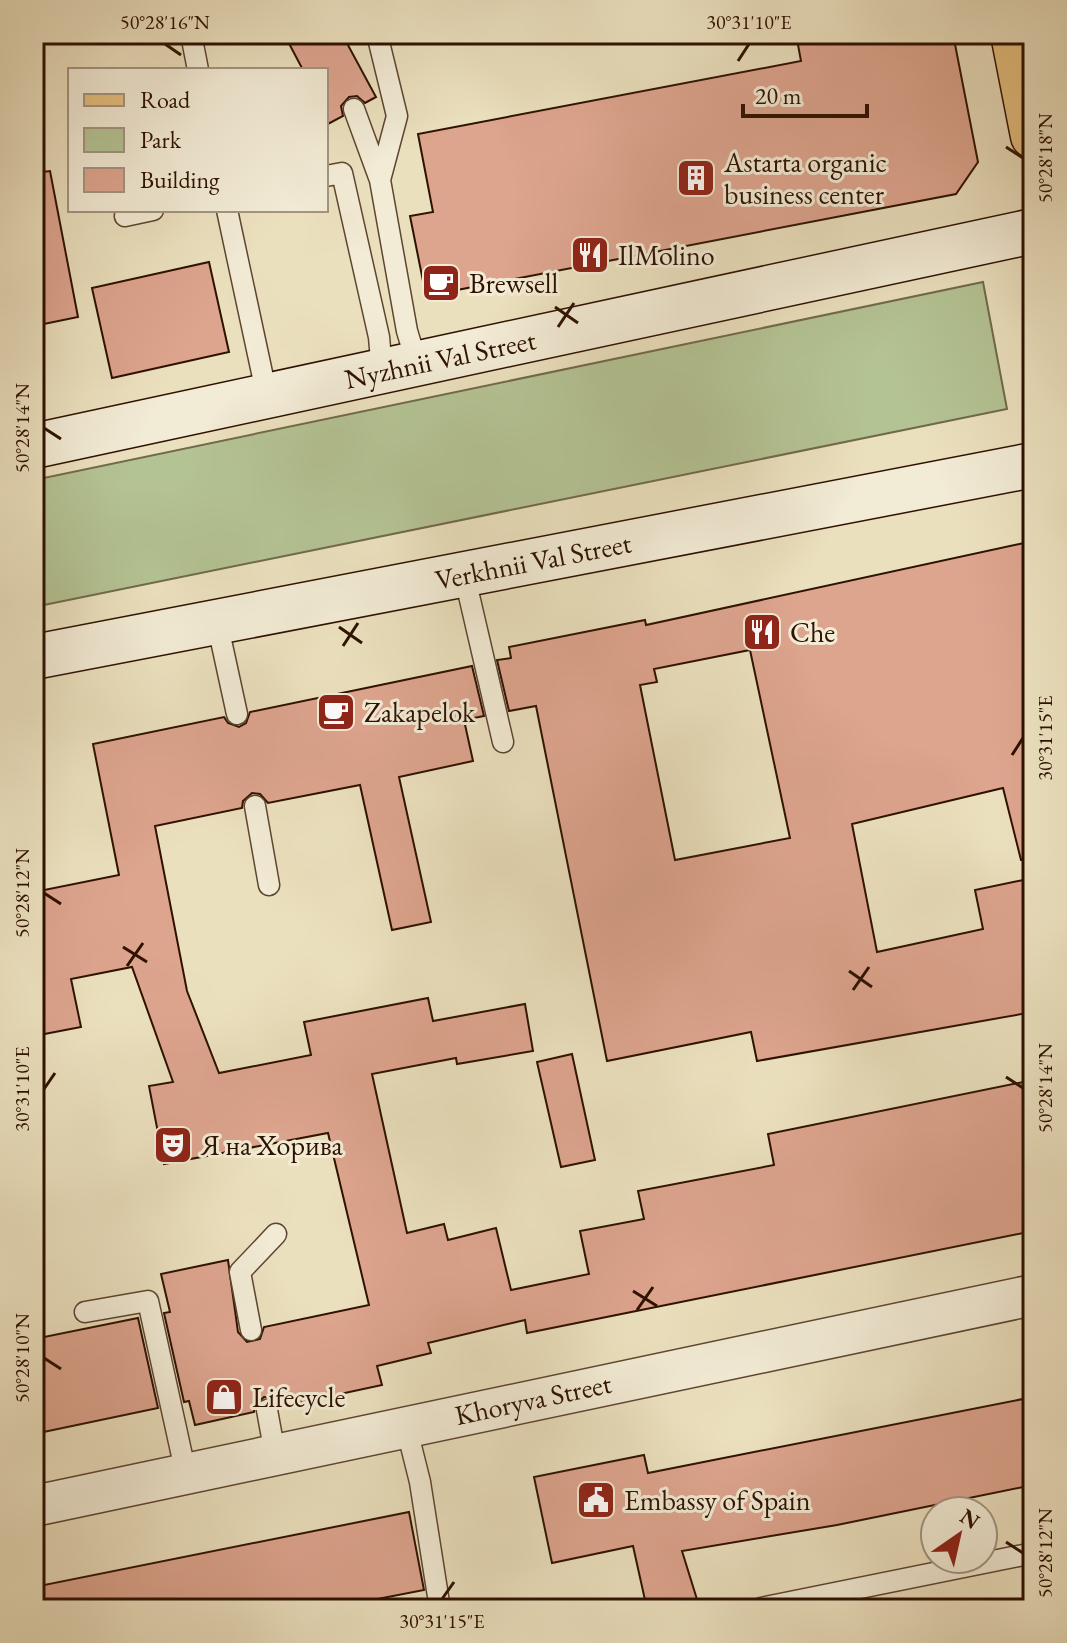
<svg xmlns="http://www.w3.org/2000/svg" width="1067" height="1643" font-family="'EB Garamond',serif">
	<rect width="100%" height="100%" fill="#ebe0be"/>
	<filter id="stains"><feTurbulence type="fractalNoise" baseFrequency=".0025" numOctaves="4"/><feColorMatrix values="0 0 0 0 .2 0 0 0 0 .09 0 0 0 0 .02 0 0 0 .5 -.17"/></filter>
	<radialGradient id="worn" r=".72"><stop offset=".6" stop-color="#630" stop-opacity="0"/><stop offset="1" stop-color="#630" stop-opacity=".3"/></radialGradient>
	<!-- green -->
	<path fill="#b4c394" stroke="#716a4a" stroke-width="2" d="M983 282 1007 409 34 607V480Z"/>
	<!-- building -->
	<path fill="#dda48e" stroke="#2e1100" stroke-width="2" fill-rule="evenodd" d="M284 34H342L376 97 365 103 357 96 349 97 341 106 343 116 326 125V70H303Z
		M796 34H953L978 162 956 194 426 296 410 216 433 212 418 134 801 61Z
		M50 171 78 317 34 326V173Z
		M209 262 229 352 112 378 92 288Z
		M1033 541V859L1021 860 1003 788 852 824 877 952 983 929 975 890 1033 878V1012L757 1061 751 1032 607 1061 536 706 509 711 497 660 511 658 509 647 645 620 646 625ZM750 650 790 838 675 860 640 685 657 682 654 669Z
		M472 666 484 716 464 720 473 761 399 777 431 922 392 930 360 785 268 803 260 794 252 793 243 801 242 808 155 826 187 991 219 1073 311 1055 304 1022 428 998 433 1021 525 1004 533 1051 457 1064 456 1058 372 1074 407 1233 444 1224 448 1240 496 1228 511 1290 589 1274 580 1231 644 1219 638 1191 774 1165 768 1134 1033 1080V1231L527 1333 525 1320 428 1343 431 1353 377 1366 382 1385 280 1407 272 1398 264 1397 255 1405 254 1412 195 1425 189 1401 184 1402 164 1313 170 1312 161 1274 228 1260 238 1332 247 1342 260 1339 264 1327 369 1305 328 1133 164 1164 149 1086 173 1082 132 967 71 979 81 1027 34 1036V892L119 875 93 744 224 717 228 723 239 727 246 723 250 712Z
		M572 1054 595 1160 561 1167 537 1062Z
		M138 1318 158 1408 34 1434V1339Z
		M1033 1397V1485L837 1525 682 1551 700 1609H647L633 1546 552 1563 534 1477 644 1455 648 1473Z
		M409 1512 424 1590 326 1609H34V1587Z"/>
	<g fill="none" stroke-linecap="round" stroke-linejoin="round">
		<defs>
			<path id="lane" d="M191 34 198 70
				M377 34 397 116 380 180
				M354 109 380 180 407 331 417 364
				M326 176 342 173 379 337 382 371
				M227 210 267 396
				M125 216 153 210
				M464 574 503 742
				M217 622 237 714
				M255 806 269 885
				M85 1312 148 1301 186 1474
				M251 1330 240 1272 276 1234
				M267 1410 275 1454
				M406 1426 420 1482 440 1609
				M761 1608 1033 1553"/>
			<path id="street" d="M34 1506 1033 1295"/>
			<path id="secondary" d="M34 446 1033 231
				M34 657 1033 465"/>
			<path id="primary" d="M1013 34 1033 136"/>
		</defs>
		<!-- lane casing -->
		<use href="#lane" stroke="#5d4530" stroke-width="23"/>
		<!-- street casing -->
		<use href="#street" stroke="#5d4530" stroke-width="43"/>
		<!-- secondary casing -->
		<use href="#secondary" stroke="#2e1100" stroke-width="47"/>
		<!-- primary casing -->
		<use href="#primary" stroke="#2e1100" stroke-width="47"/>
		<!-- lane -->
		<use href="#lane" stroke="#f2ebd5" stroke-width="20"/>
		<!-- street -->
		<use href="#street" stroke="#f2ebd5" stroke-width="40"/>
		<!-- secondary -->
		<use href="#secondary" stroke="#f2ebd5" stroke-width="44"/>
		<!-- primary -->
		<use href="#primary" stroke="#e6c07f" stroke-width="44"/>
	</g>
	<!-- ticks -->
	<path fill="none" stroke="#2e1100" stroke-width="3" d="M165 44 181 55M738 61 749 44M1006 147 1023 158M555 307 578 323M558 327 574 303M44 428 61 439M339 627 362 643M343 646 358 623M1012 755 1023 738M44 893 61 904M123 947 147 962M127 966 143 943M849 971 872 987M853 990 869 967M1006 1077 1023 1088M44 1089 55 1073M633 1291 657 1306M637 1310 653 1287M44 1358 61 1369M1006 1542 1023 1553M442 1599 454 1582"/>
	<!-- icons -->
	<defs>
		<symbol id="building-square" viewBox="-11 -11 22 22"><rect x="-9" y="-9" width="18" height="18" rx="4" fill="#8f2418" stroke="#f2ebd5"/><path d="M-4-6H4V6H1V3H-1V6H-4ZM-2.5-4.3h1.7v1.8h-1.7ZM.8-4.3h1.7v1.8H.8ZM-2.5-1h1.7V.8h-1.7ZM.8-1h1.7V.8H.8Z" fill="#fff"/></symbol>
		<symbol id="restaurant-square" viewBox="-11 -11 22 22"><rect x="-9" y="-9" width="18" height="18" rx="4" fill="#8f2418" stroke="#f2ebd5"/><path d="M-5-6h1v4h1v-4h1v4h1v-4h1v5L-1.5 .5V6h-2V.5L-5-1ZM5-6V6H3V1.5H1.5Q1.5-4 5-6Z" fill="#fff"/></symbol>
		<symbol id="cafe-square" viewBox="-11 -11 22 22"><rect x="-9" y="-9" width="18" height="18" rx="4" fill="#8f2418" stroke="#f2ebd5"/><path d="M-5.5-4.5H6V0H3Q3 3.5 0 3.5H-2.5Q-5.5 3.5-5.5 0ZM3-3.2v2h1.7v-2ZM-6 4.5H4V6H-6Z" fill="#fff"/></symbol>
		<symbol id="theatre-square" viewBox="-11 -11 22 22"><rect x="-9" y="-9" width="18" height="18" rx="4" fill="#8f2418" stroke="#f2ebd5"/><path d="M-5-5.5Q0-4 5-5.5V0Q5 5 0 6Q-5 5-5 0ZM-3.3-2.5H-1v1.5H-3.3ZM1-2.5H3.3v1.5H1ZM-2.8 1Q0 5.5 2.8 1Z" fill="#fff"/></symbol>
		<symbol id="shop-square" viewBox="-11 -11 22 22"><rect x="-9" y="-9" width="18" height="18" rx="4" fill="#8f2418" stroke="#f2ebd5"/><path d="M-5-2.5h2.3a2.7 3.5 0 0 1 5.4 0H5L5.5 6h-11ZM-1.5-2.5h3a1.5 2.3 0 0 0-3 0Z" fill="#fff"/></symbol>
		<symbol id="civic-square" viewBox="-11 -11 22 22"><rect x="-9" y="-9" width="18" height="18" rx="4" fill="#8f2418" stroke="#f2ebd5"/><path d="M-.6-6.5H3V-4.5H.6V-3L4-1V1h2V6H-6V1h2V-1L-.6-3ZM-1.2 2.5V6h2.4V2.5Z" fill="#fff"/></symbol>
	</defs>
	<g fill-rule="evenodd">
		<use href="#building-square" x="674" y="156" width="44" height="44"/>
		<use href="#restaurant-square" x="568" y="233" width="44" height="44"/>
		<use href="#cafe-square" x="419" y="261" width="44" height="44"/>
		<use href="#restaurant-square" x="740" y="610" width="44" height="44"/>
		<use href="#cafe-square" x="314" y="690" width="44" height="44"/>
		<use href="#theatre-square" x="151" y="1123" width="44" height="44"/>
		<use href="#shop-square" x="202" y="1375" width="44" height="44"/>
		<use href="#civic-square" x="574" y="1478" width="44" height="44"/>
	</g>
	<g text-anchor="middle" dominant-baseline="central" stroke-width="6" stroke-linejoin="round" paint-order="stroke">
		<!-- poi labels -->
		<g font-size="28" fill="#2e1100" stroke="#f2ebd5" text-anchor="start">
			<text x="724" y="162">Astarta organic<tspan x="724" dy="32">business center</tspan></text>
			<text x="618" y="255">IlMolino</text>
			<text x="469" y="283">Brewsell</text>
			<text x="790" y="632">Che</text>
			<text x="364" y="712">Zakapelok</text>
			<text x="201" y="1145">Я на Хорива</text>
			<text x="252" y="1397">Lifecycle</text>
			<text x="624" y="1500">Embassy of Spain</text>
		</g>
		<!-- street labels -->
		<g font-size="28" fill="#2e1100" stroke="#f2ebd5">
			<text transform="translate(440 359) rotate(-12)">Nyzhnii Val Street</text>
			<text transform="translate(533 561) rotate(-11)">Verkhnii Val Street</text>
			<text transform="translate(533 1399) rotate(-12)">Khoryva Street</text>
		</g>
	</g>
	<!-- margin -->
	<rect width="1067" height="1643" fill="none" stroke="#ebe0be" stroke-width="88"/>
	<!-- legend -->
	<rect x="68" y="68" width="260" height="144" fill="#f2ebd5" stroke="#a49480" stroke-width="2"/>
	<rect x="84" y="94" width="40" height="12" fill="#e6c07f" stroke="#a49480" stroke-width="2"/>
	<text x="140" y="108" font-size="24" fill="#2e1100">Road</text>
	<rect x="84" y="128" width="40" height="24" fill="#b4c394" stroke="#a49480" stroke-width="2"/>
	<text x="140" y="148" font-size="24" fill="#2e1100">Park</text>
	<rect x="84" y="168" width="40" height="24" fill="#dda48e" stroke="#a49480" stroke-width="2"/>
	<text x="140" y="188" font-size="24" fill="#2e1100">Building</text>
	<!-- north arrow -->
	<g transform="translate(959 1535) rotate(34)"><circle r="38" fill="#f2ebd5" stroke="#a49480" stroke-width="2"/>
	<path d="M0-6L14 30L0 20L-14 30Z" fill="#8f2418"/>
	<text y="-12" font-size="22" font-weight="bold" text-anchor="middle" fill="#2e1100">N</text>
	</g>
	<!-- scale -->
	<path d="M743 104v12h124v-12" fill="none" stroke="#2e1100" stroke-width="4"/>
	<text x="755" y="104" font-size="24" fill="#2e1100" stroke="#f2ebd5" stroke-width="6" paint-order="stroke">20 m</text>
	<rect x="44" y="44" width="979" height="1555" fill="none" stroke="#2e1100" stroke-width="3"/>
	<g font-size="20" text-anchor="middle" fill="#2e1100">
		<text x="165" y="29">50°28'16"N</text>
		<text x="749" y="29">30°31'10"E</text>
		<text transform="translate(1045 158) rotate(-90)" y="7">50°28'18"N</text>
		<text transform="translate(22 428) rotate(-90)" y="7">50°28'14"N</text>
		<text transform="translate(1045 738) rotate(-90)" y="7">30°31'15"E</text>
		<text transform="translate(22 893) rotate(-90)" y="7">50°28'12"N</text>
		<text transform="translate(1045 1088) rotate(-90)" y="7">50°28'14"N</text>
		<text transform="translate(22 1089) rotate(-90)" y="7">30°31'10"E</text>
		<text transform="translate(22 1358) rotate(-90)" y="7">50°28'10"N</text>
		<text transform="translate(1045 1553) rotate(-90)" y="7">50°28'12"N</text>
		<text x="442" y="1628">30°31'15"E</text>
	</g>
	<rect width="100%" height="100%" filter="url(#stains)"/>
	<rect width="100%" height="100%" fill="url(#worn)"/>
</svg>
